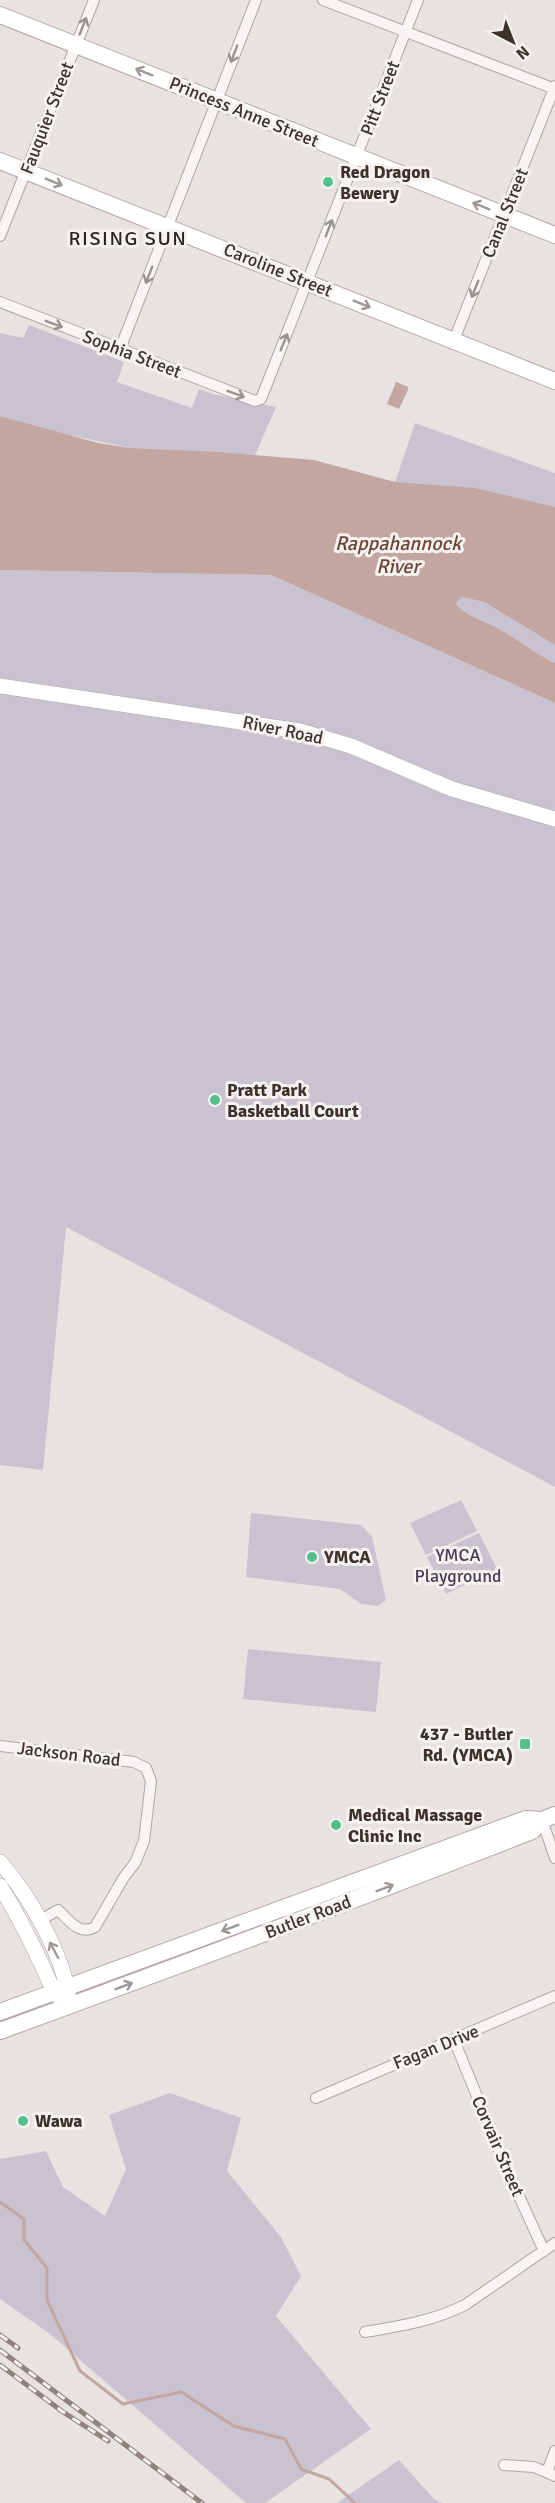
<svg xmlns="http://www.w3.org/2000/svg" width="555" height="2503" font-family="Signika,sans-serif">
	<rect width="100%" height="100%" fill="#e8e3e1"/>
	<!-- green -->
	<path fill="#c9c3d1" d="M29 325 124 362 117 382 192 408 199 389 213 394 276 407 255 455 130 448 51 431 0 416V333L23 338Z
		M415 423 555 473V507L395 482Z
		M0 570 271 575 555 703V1487L66 1227 43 1470 0 1465Z
		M462 597 484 602 555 645V663C534 655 520 641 501 630 488 622 464 616 456 603Z
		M461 1500 477 1531 426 1555 410 1523Z
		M251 1513 361 1525 372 1537 386 1600 378 1606 361 1604 340 1589 246 1577Z
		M479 1533 497 1569 446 1594 427 1557Z
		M248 1649 381 1662 376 1712 243 1699Z
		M170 2093 241 2118 227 2171 281 2237 301 2276 276 2316 371 2429 265 2503H246L50 2334 0 2299V2159L46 2151 63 2187 105 2216 126 2169 109 2115Z
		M399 2460 434 2499 442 2503H337Z"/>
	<!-- water -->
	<path fill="#c4a6a0" d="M396 382 408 387V390L399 409 387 404Z
		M0 416 98 443 130 448 218 452 314 460 395 482 475 488 555 507V645L484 602 462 597 456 603C464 616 488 622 501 630 520 641 535 654 555 663V703L271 575 0 570Z"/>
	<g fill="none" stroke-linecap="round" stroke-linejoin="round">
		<!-- stream -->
		<path stroke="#c4a6a0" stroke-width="3" d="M0 2202 24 2219V2240L47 2268V2300L80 2371 123 2404 181 2392 234 2426 285 2439 301 2469 329 2479 355 2503"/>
		<defs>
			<path id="street" d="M323 0 555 89
				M0 236 94 0
				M0 302 255 401 261 399 418 0
				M454 340 555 86
				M120 349 256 0
				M0 1746 134 1762 146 1768 151 1781 144 1841 135 1863 124 1877 95 1927C79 1936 69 1920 58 1910L39 1921
				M542 1820 555 1858
				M454 2040 509 2174 544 2251
				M316 2098 555 1996
				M365 2332C400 2326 433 2321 465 2305L555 2243
				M504 2465 534 2467 555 2476
				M547 2472 555 2451"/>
			<path id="secondary" d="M0 686 300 731 351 746 452 789 555 819
				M0 1862C29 1895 68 1961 69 2006
				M0 1886C15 1910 28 1935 40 1961 48 1976 50 1990 63 2001"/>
			<path id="primary" d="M0 15 555 235
				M0 161 555 381
				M0 2012 526 1819 542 1820 555 1815
				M0 2031C178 1966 356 1900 532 1831L542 1820"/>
		</defs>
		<!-- street casing -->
		<use href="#street" stroke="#aea6a3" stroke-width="12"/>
		<!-- secondary casing -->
		<use href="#secondary" stroke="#aea6a3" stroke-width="16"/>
		<!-- primary casing -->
		<use href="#primary" stroke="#b3a6a2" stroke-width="18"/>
		<!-- street -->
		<use href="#street" stroke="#f7f4f3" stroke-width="10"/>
		<!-- secondary -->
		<use href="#secondary" stroke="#fff" stroke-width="15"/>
		<!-- primary -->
		<use href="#primary" stroke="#fff" stroke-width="16"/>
		<defs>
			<path id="rail" d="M0 2335 18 2348
				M0 2350 202 2503
				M0 2365 63 2412 108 2441"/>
		</defs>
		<!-- rail casing -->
		<use href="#rail" stroke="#90827c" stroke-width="5"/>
		<!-- rail -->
		<use href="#rail" stroke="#f6f2f0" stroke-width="3" stroke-dasharray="9" stroke-linecap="butt"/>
	</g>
	<!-- one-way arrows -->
	<defs><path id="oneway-shaft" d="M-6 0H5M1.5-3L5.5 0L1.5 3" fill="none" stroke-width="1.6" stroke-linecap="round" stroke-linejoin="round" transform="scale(1.5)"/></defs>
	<g stroke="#9a928f">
		<use href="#oneway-shaft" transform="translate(83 26) rotate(-68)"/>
		<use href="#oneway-shaft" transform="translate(234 54) rotate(111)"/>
		<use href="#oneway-shaft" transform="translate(329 228) rotate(-69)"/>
		<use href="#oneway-shaft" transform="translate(149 275) rotate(111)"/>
		<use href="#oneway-shaft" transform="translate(475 289) rotate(112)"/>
		<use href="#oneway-shaft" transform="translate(54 324) rotate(21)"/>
		<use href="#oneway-shaft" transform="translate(284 342) rotate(-68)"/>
		<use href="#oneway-shaft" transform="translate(236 394) rotate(21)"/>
	</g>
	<g stroke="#9e9895">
		<use href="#oneway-shaft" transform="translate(144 72) rotate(-158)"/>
		<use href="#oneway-shaft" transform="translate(54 182) rotate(22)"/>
		<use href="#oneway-shaft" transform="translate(481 206) rotate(-158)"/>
		<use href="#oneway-shaft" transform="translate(362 304) rotate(22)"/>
		<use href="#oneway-shaft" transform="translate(385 1888) rotate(-20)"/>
		<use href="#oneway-shaft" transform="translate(230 1928) rotate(160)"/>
		<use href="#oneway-shaft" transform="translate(54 1950) rotate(-118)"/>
		<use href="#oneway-shaft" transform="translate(124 1986) rotate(-21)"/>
	</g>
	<!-- markers -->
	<g fill="#53c08b" stroke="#f6f2f0" stroke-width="2">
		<circle cx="328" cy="182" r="6"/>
		<circle cx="215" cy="1100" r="6"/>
		<circle cx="312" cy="1557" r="6"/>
		<rect x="519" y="1738" width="12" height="12" rx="3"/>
		<circle cx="336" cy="1825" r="6"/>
		<circle cx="23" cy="2121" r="6"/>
	</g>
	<g text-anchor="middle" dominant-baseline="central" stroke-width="6" stroke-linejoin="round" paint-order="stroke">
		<!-- street labels -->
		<g font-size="18" fill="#3e312b" stroke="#f6f2f0">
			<text transform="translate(380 98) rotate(-69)">Pitt Street</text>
			<text transform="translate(244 112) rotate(22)">Princess Anne Street</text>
			<text transform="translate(47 118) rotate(-69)">Fauquier Street</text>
			<text transform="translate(505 213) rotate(-68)">Canal Street</text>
			<text transform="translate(278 270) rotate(22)">Caroline Street</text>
			<text transform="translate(132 354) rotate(21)">Sophia Street</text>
			<text transform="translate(283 730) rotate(12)">River Road</text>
			<text transform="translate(69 1754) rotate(7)">Jackson Road</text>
			<text transform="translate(308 1917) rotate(-21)">Butler Road</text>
			<text transform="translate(436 2047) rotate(-22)">Fagan Drive</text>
			<text transform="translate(498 2146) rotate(67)">Corvair Street</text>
		</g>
		<!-- poi labels -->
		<g font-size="18" font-weight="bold" fill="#3e312b" stroke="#f6f2f0" text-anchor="start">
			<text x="340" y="172">Red Dragon<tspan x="340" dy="21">Bewery</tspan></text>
			<text x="227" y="1090">Pratt Park<tspan x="227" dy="21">Basketball Court</tspan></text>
			<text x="324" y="1557">YMCA</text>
			<text x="513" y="1734" text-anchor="end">437 - Butler<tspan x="513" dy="21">Rd. (YMCA)</tspan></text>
			<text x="348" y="1815">Medical Massage<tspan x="348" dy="21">Clinic Inc</tspan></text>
			<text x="35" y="2121">Wawa</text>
		</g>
		<!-- park labels -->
		<g font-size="18" fill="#483a58" stroke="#f6f2f0">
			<text x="458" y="1555">YMCA<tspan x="458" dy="21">Playground</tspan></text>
		</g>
		<!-- neighbourhood labels -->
		<g font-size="20" letter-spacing="1.5" fill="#2f231d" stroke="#f6f2f0">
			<text x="128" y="238">RISING SUN</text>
		</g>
		<!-- water labels -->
		<g font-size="20" font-style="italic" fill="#6e4539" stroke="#f6f2f0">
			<text x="398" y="543">Rappahannock<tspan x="398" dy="23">River</tspan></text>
		</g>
	</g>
	<!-- north arrow -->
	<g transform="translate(513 42) rotate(138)" stroke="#f6f2f0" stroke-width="4.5" paint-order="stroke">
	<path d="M0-4.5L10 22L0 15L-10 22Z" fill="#3e312b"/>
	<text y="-9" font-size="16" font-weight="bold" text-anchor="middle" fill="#3e312b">N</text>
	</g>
</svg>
